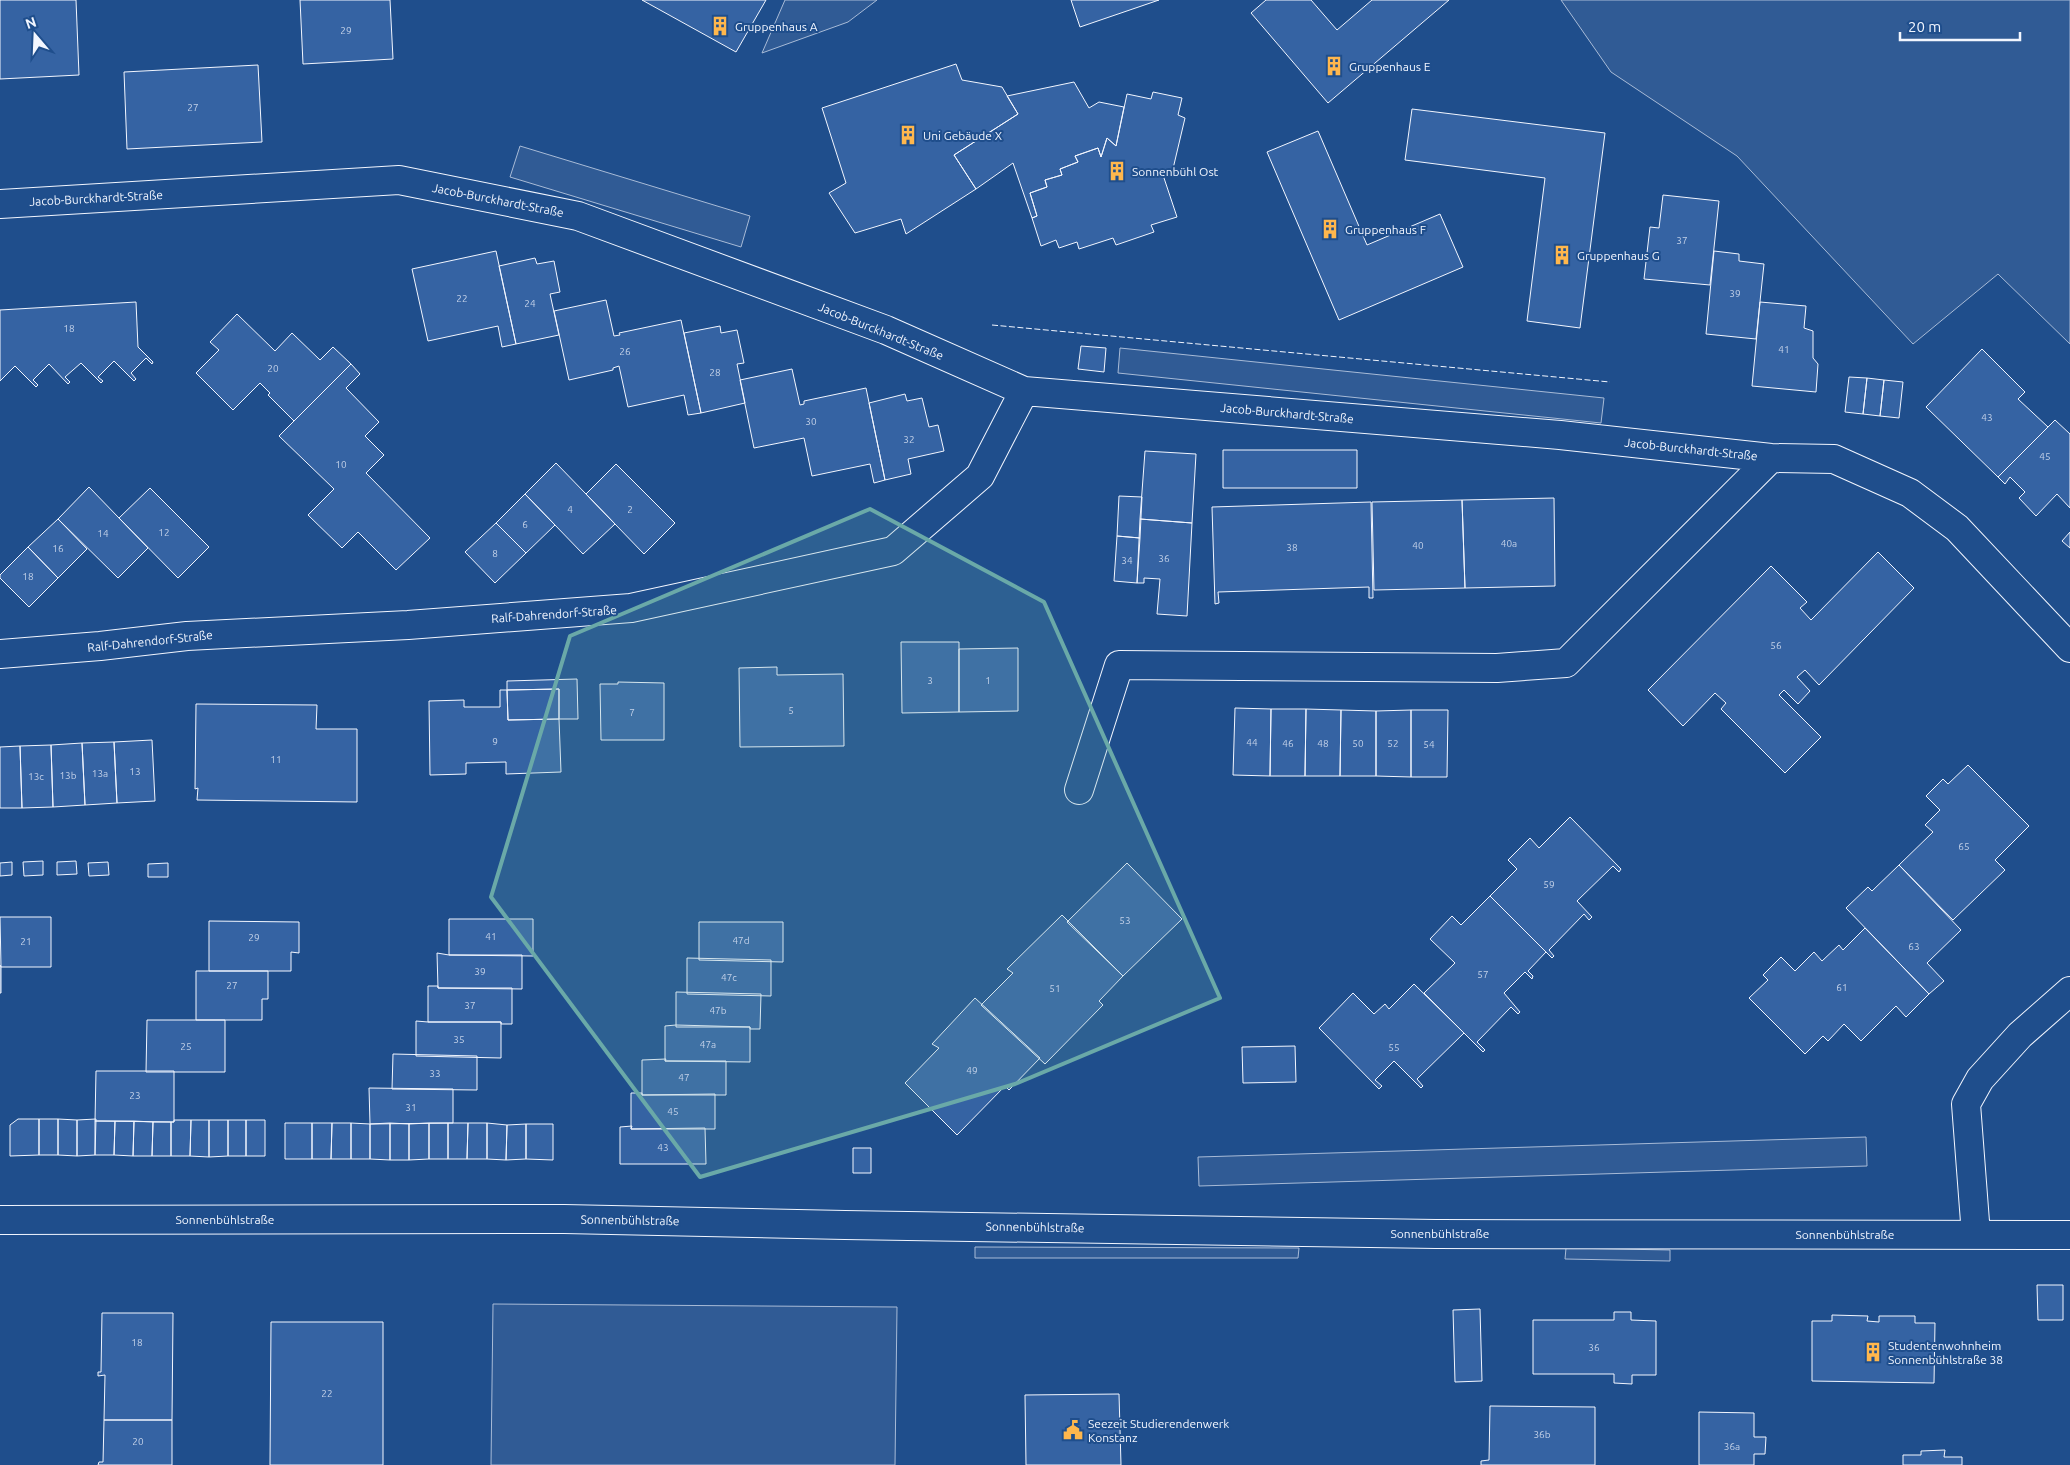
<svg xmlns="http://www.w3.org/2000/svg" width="2070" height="1465" font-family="Ubuntu,sans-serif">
	<rect width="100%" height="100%" fill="#1f4e8c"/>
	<!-- built -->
	<path fill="#305b95" stroke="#a8bbd7" d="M785 0H877L848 22 762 53Z
		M1561 0H2070V344L1998 274 1913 344 1737 156 1611 72Z
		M520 146 750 216 741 247 510 177Z
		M1120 348 1604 398 1601 423 1118 373Z
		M1866 1137 1867 1166 1199 1186 1198 1157Z
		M975 1247 1299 1248 1298 1258H975Z
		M1566 1248 1670 1250V1261L1565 1259Z
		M493 1304 897 1307 895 1465H491Z"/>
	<!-- building -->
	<path fill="#3563a3" stroke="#f2f6ff" d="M0 0H76L79 75 0 79Z
		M300 0H390L393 59 303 64Z
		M642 0H766L736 52Z
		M1071 0H1159L1080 27Z
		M1266 0H1311L1337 30 1372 0H1449L1328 103 1251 13Z
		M956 64 962 80 1002 87 1018 114 954 155 976 189 906 234 901 219 855 233 829 193 846 183 822 108Z
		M258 65 262 142 127 149 124 72Z
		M1074 82 1089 108 1099 102 1124 107 1116 146 1107 138 1101 157 1098 148 1075 156 1078 162 1060 169 1062 175 1045 180 1047 187 1030 193 1037 216 1032 218 1013 163 976 189 954 155 1018 114 1007 96Z
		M1153 92 1182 98 1178 115 1185 118 1172 173 1163 175 1177 217 1151 225 1154 232 1116 245 1113 238 1079 249 1077 242 1059 248 1056 240 1041 246 1032 218 1037 216 1030 193 1047 187 1045 180 1062 175 1060 169 1078 162 1075 156 1098 148 1101 157 1107 138 1116 146 1127 94 1151 99Z
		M1412 109 1605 133 1580 328 1527 321 1545 178 1405 160Z
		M1318 131 1367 245 1440 214 1463 267 1339 320 1267 152Z
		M1663 195 1719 201 1710 285 1644 279 1650 227 1659 228Z
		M496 251 516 344 502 347 498 326 428 341 412 269Z
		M1714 251 1739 254V261L1764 264 1756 339 1706 334Z
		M535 258 537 264 554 261 560 292 550 294 559 335 516 344 499 266Z
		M606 300 614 336 620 335 619 333 681 320 701 413 688 415 684 395 628 407 619 366 613 368V370L569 380 554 311Z
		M136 302 138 347 153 362 152 364 146 358 131 373 136 379 134 381 114 361 98 377 103 381 101 383 81 363 65 377 70 382 68 384 49 364 33 380 38 385 36 387 15 366 0 381V310Z
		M1760 302 1806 306 1804 328 1813 331V358L1818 364 1816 392 1752 386Z
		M237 314 275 351 292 333 320 360 333 347 351 364 294 421 268 395 270 393 260 383 233 410 196 373 219 350 210 342Z
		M720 326 721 333 737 330 744 363 737 364 745 403 701 413 684 333Z
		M1081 346 1106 348 1104 372 1078 369Z
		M1982 349 2025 392 2018 399 2048 427 1998 477 1926 407Z
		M351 364 360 374 346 388 379 422 365 436 384 455 366 473 430 538 396 570 358 532 342 548 308 515 334 489 279 436Z
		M792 369 800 405 804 404V401L866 388 885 480 874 483 870 464 812 476 804 438 754 448 740 380Z
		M1849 377 1867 378 1863 414 1845 412Z
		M1867 378 1884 380 1880 416 1863 414Z
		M1884 380 1903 382 1899 418 1880 416Z
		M905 394 907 401 922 398 929 427 938 425 944 451 908 459 911 474 885 480 869 403Z
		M2055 420 2070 434V508L2057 494 2036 516 2019 498 2025 492 2010 477 2005 484 1998 477Z
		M1223 450H1357V488H1223Z
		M1145 451 1196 454 1192 523 1140 519Z
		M556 463 615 524 583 554 525 494Z
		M616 464 675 523 644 554 586 494Z
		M89 487 148 548 118 578 58 519Z
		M150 488 209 547 178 578 119 518Z
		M525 494 555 525 526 553 496 523Z
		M1119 496 1142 497 1140 538 1117 536Z
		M1554 498 1555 586 1465 588 1462 500Z
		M1462 500 1465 588 1374 590 1372 502Z
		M1371 502 1373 598H1369V587L1218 592 1219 603 1215 604 1212 507Z
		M58 519 87 549 58 578 28 547Z
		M1140 519 1192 523 1187 616 1157 614 1160 579 1144 578V583H1137Z
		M496 523 526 553 495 583 465 552Z
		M2070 532V548L2062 541Z
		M1117 536 1140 538 1137 583 1114 581Z
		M28 547 58 578 29 607 0 578V575Z
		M1878 552 1914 588 1819 685 1805 670 1797 677 1810 691 1798 704 1784 690 1779 695 1821 737 1785 773 1721 709 1726 703 1715 693 1683 726 1648 690 1771 566 1807 602 1800 608 1811 620Z
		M901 642H959V712L902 713Z
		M1018 648V711L959 712V649Z
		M777 667V675L843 674 844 746 740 747 739 668Z
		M577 679 578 719H559V689L507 690V681Z
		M618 682 664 683V740H601L600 684H618Z
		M559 689V719L508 720 507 690Z
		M500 690H507L508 720 559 719 561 772 506 774V762L466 763V774L430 775 429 701 464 700V707H500Z
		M196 704 317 705 316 729H357V802L197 800 198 788 195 789Z
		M1235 708 1271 709 1270 776 1233 775Z
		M1271 709H1306L1305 776H1270Z
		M1306 709 1341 710 1340 776H1305Z
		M1341 710 1376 711V776H1340Z
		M1411 710H1448L1447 777H1411Z
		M1411 710V777L1376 776V711Z
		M152 740 155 801 117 803 114 742Z
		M114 742 117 803 85 805 82 743Z
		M82 743 85 805 53 807 51 745Z
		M51 745 53 807 22 808 20 746Z
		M20 746 22 808H0V747Z
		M1968 765 2029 826 1995 860 2005 870 1953 920 1899 865 1933 832 1925 825 1940 810 1926 796 1943 779 1948 784Z
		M1570 817 1621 869 1619 872 1613 866 1577 901 1592 917 1589 920 1584 914 1549 950 1554 956 1552 958 1490 896 1517 869 1508 860 1530 838 1539 848Z
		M43 861V875L24 876 23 862Z
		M76 861 77 874 57 875V862Z
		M12 862V875L0 876V863Z
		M108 862 109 875 89 876 88 863Z
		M168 863V877H148V864Z
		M1127 863 1182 919 1123 976 1067 922Z
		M1899 865 1961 930 1927 963 1944 981 1929 994 1846 908 1868 887 1872 891Z
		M1490 896 1546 952 1528 971 1533 976 1532 979 1525 972 1504 993 1520 1012 1518 1014 1511 1007 1477 1042 1485 1050 1483 1052 1424 993 1455 963 1430 939 1452 916 1461 925Z
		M1062 915 1123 976 1099 1001 1103 1005 1045 1064 981 1005 1013 973 1007 969Z
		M0 917H51V967H1Z
		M449 919H533V956L449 955Z
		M209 921 299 922V953L291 952V971H209Z
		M699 922H783V962L699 960Z
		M1865 928 1929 994 1906 1017 1896 1006 1861 1041 1844 1024 1828 1041 1823 1036 1805 1054 1749 998 1768 980 1763 975 1781 957 1795 971 1814 952 1822 961 1839 945 1843 950Z
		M437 953 449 955H522V989L438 988Z
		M687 958 771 960V996L687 994Z
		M0 965 1 967V993H0Z
		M196 971H268V999H262V1020H196Z
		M1414 984 1464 1033 1417 1079 1423 1086 1421 1088 1394 1061 1375 1080 1382 1086 1379 1089 1319 1028 1353 993 1374 1014 1385 1004 1389 1009Z
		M428 986H438V988H512V1024H501V1022H428Z
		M676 992 761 994 760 1029H750V1027H676Z
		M975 998 1040 1058 1009 1090 1005 1086 957 1135 905 1083 939 1048 932 1044Z
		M147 1020H225V1072H146Z
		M416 1021 428 1022H501V1058L416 1056Z
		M676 1025 750 1027V1062L665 1061V1026Z
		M1295 1046 1296 1082 1243 1083 1242 1047Z
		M393 1054 477 1056V1090L392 1089Z
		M666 1059 665 1061H726V1095H642V1060Z
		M96 1071H174V1122L95 1121Z
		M369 1088 453 1089V1123L370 1124Z
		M631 1093H642V1095L715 1094V1129H631Z
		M18 1119H39V1155L10 1156V1125Z
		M39 1119H58V1155H39Z
		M58 1119 77 1120V1156L58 1155Z
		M96 1119 95 1155 77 1156V1120Z
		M174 1120H191L190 1156H171V1122H174Z
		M191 1120H209V1157L190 1156Z
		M209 1120H228V1156L209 1157Z
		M228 1120H246V1156H228Z
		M246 1120H265V1156H246Z
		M95 1121H115L114 1155H95Z
		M115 1121H134L133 1156 114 1155Z
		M134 1121 153 1122 152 1156H133Z
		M153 1122H171V1156H152Z
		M285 1123H312V1159H285Z
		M312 1123H332L331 1159H312Z
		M332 1123H351V1159H331Z
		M351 1123 370 1124V1159H351Z
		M390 1123 409 1124V1160H390Z
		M390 1123V1160L370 1159V1124Z
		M429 1123H448V1159H429Z
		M429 1123V1159L409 1160V1124Z
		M448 1123H468L467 1159H448Z
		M468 1123H487V1159H467Z
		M487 1123 507 1125 506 1160 487 1159Z
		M526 1124H553V1160L526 1159Z
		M526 1124V1159L506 1160 507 1125Z
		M632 1126 631 1129 705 1128 706 1164H620V1127Z
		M853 1148H871V1173H853Z
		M2037 1285H2063V1320H2038Z
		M1480 1309 1482 1381 1455 1382 1453 1310Z
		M1614 1312H1631V1320L1656 1321V1375H1632V1384L1614 1383V1374H1533V1320H1614Z
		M102 1313H173L172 1420H104L105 1375 98 1376V1372H101Z
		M1832 1315 1868 1316 1867 1321 1879 1322V1316H1915V1323H1935L1934 1383 1812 1381V1321H1832Z
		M271 1322H383V1465H270Z
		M1119 1394 1121 1465H1026L1025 1395Z
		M1490 1406 1595 1407V1465H1481V1461L1489 1460Z
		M1699 1412 1754 1413V1437H1766L1765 1454H1754V1465H1699Z
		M104 1420H172V1465H98L99 1462H103Z
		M1945 1450 1944 1457H1962V1465H1903V1455H1921V1451Z"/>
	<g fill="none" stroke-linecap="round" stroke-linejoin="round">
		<defs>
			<path id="minor" d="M0 204 399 180 578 216 886 330 1024 391 1560 435 1771 458 1834 459 1910 493 1957 528 2070 648
				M0 654 100 646 187 636 408 625 631 608 893 551 980 476 1024 391
				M1079 790 1119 665 1497 668 1566 663 1771 458
				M0 1220 564 1219 845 1225 1436 1234 2070 1235
				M1976 1235 1966 1104 1980 1079 2020 1035 2070 991"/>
		</defs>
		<!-- minor casing -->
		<use href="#minor" stroke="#f2f6ff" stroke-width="30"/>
		<!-- minor -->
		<use href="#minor" stroke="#1f4e8c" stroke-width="28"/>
		<!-- fence -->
		<path stroke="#f2f6ff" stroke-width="1" stroke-dasharray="6 2.5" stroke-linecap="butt" d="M992 325 1610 382"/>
	</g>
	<!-- marked area -->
	<path fill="#6aa9a8" fill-opacity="0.2" stroke="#6aa9a8" stroke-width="4" stroke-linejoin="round" d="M870 509 1044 602 1220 998 1015 1084 700 1177 491 897 570 636Z"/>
	<!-- icons -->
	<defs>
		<symbol id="building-bare" viewBox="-9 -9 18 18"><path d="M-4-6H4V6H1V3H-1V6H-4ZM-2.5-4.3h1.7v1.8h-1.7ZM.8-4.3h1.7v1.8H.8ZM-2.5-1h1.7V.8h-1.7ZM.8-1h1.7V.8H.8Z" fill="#ffb74d" stroke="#1f4e8c" stroke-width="2.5" paint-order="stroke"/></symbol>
		<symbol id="civic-bare" viewBox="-9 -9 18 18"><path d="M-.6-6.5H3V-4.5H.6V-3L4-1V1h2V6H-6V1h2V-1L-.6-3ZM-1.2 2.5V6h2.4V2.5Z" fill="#ffb74d" stroke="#1f4e8c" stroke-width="2.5" paint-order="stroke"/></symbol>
	</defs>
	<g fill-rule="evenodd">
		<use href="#building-bare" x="706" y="12" width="28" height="28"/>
		<use href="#building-bare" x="1320" y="52" width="28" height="28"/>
		<use href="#building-bare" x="894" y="121" width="28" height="28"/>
		<use href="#building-bare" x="1103" y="157" width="28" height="28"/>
		<use href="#building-bare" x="1316" y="215" width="28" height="28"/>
		<use href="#building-bare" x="1548" y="241" width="28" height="28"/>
		<use href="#building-bare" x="1859" y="1338" width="28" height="28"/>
		<use href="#civic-bare" x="1059" y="1416" width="28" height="28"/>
	</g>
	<g text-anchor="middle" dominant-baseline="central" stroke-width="4" stroke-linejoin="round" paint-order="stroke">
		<!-- number labels -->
		<g font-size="10" fill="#c3d1e8">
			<text x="346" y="30">29</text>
			<text x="193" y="107">27</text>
			<text x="1682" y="240">37</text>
			<text x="1735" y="293">39</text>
			<text x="462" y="298">22</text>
			<text x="530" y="303">24</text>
			<text x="69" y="328">18</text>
			<text x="1784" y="349">41</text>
			<text x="625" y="351">26</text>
			<text x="273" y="368">20</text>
			<text x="715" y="372">28</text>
			<text x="1987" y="417">43</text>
			<text x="811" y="421">30</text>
			<text x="909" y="439">32</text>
			<text x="2045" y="456">45</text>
			<text x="341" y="464">10</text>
			<text x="570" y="509">4</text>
			<text x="630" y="509">2</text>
			<text x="525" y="524">6</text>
			<text x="164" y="532">12</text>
			<text x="103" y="533">14</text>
			<text x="1509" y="543">40a</text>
			<text x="1418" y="545">40</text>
			<text x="1292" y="547">38</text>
			<text x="58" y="548">16</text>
			<text x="495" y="553">8</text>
			<text x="1164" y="558">36</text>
			<text x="1127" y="560">34</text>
			<text x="28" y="576">18</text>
			<text x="1776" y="645">56</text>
			<text x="930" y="680">3</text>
			<text x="988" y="680">1</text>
			<text x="791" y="710">5</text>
			<text x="632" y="712">7</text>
			<text x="495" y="741">9</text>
			<text x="1252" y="742">44</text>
			<text x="1288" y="743">46</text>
			<text x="1323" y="743">48</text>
			<text x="1358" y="743">50</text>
			<text x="1393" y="743">52</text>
			<text x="1429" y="744">54</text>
			<text x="276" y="759">11</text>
			<text x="135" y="771">13</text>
			<text x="100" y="773">13a</text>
			<text x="68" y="775">13b</text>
			<text x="36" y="776">13c</text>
			<text x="1964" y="846">65</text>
			<text x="1549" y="884">59</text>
			<text x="1125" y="920">53</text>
			<text x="491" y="936">41</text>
			<text x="254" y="937">29</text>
			<text x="741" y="940">47d</text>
			<text x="26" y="941">21</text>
			<text x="1914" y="946">63</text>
			<text x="480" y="971">39</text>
			<text x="1483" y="974">57</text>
			<text x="729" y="977">47c</text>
			<text x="232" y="985">27</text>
			<text x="1842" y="987">61</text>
			<text x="1055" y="988">51</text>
			<text x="470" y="1005">37</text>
			<text x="718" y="1010">47b</text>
			<text x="459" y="1039">35</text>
			<text x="708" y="1044">47a</text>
			<text x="186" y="1046">25</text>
			<text x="1394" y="1047">55</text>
			<text x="972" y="1070">49</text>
			<text x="435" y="1073">33</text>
			<text x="684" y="1077">47</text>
			<text x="135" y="1095">23</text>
			<text x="411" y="1107">31</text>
			<text x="673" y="1111">45</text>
			<text x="663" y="1147">43</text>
			<text x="137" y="1342">18</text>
			<text x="1594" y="1347">36</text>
			<text x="327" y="1393">22</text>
			<text x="1542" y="1434">36b</text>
			<text x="138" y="1441">20</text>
			<text x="1732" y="1446">36a</text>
		</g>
		<!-- poi labels -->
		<g font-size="12" fill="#f2f6ff" stroke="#1f4e8c" text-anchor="start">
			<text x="735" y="26">Gruppenhaus A</text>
			<text x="1349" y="66">Gruppenhaus E</text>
			<text x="923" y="135">Uni Gebäude X</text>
			<text x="1132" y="171">Sonnenbühl Ost</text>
			<text x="1345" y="229">Gruppenhaus F</text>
			<text x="1577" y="255">Gruppenhaus G</text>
			<text x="1888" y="1345">Studentenwohnheim<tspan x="1888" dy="14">Sonnenbühlstraße 38</tspan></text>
			<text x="1088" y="1423">Seezeit Studierendenwerk<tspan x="1088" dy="14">Konstanz</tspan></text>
		</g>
		<!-- street labels -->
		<g font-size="12" fill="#f2f6ff" stroke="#1f4e8c">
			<text transform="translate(96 198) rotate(-3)">Jacob-Burckhardt-Straße</text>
			<text transform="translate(498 200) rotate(11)">Jacob-Burckhardt-Straße</text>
			<text transform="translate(881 331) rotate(22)">Jacob-Burckhardt-Straße</text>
			<text transform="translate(1287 413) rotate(5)">Jacob-Burckhardt-Straße</text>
			<text transform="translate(1691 449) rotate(6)">Jacob-Burckhardt-Straße</text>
			<text transform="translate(554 614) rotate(-4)">Ralf-Dahrendorf-Straße</text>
			<text transform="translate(150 641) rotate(-6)">Ralf-Dahrendorf-Straße</text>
			<text x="225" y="1219">Sonnenbühlstraße</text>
			<text transform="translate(630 1220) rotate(1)">Sonnenbühlstraße</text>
			<text transform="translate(1035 1227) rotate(1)">Sonnenbühlstraße</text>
			<text x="1440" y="1233">Sonnenbühlstraße</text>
			<text x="1845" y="1234">Sonnenbühlstraße</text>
		</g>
	</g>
	<!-- north arrow -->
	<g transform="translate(35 35) rotate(341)" stroke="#1f4e8c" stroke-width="4" paint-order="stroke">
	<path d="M0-4L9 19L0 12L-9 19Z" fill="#f2f6ff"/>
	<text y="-8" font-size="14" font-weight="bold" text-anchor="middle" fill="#f2f6ff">N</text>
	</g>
	<!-- scale -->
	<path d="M1900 32v8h120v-8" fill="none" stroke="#f2f6ff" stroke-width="2.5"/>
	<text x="1908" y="32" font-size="15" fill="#f2f6ff" stroke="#1f4e8c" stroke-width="4" paint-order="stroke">20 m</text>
</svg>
